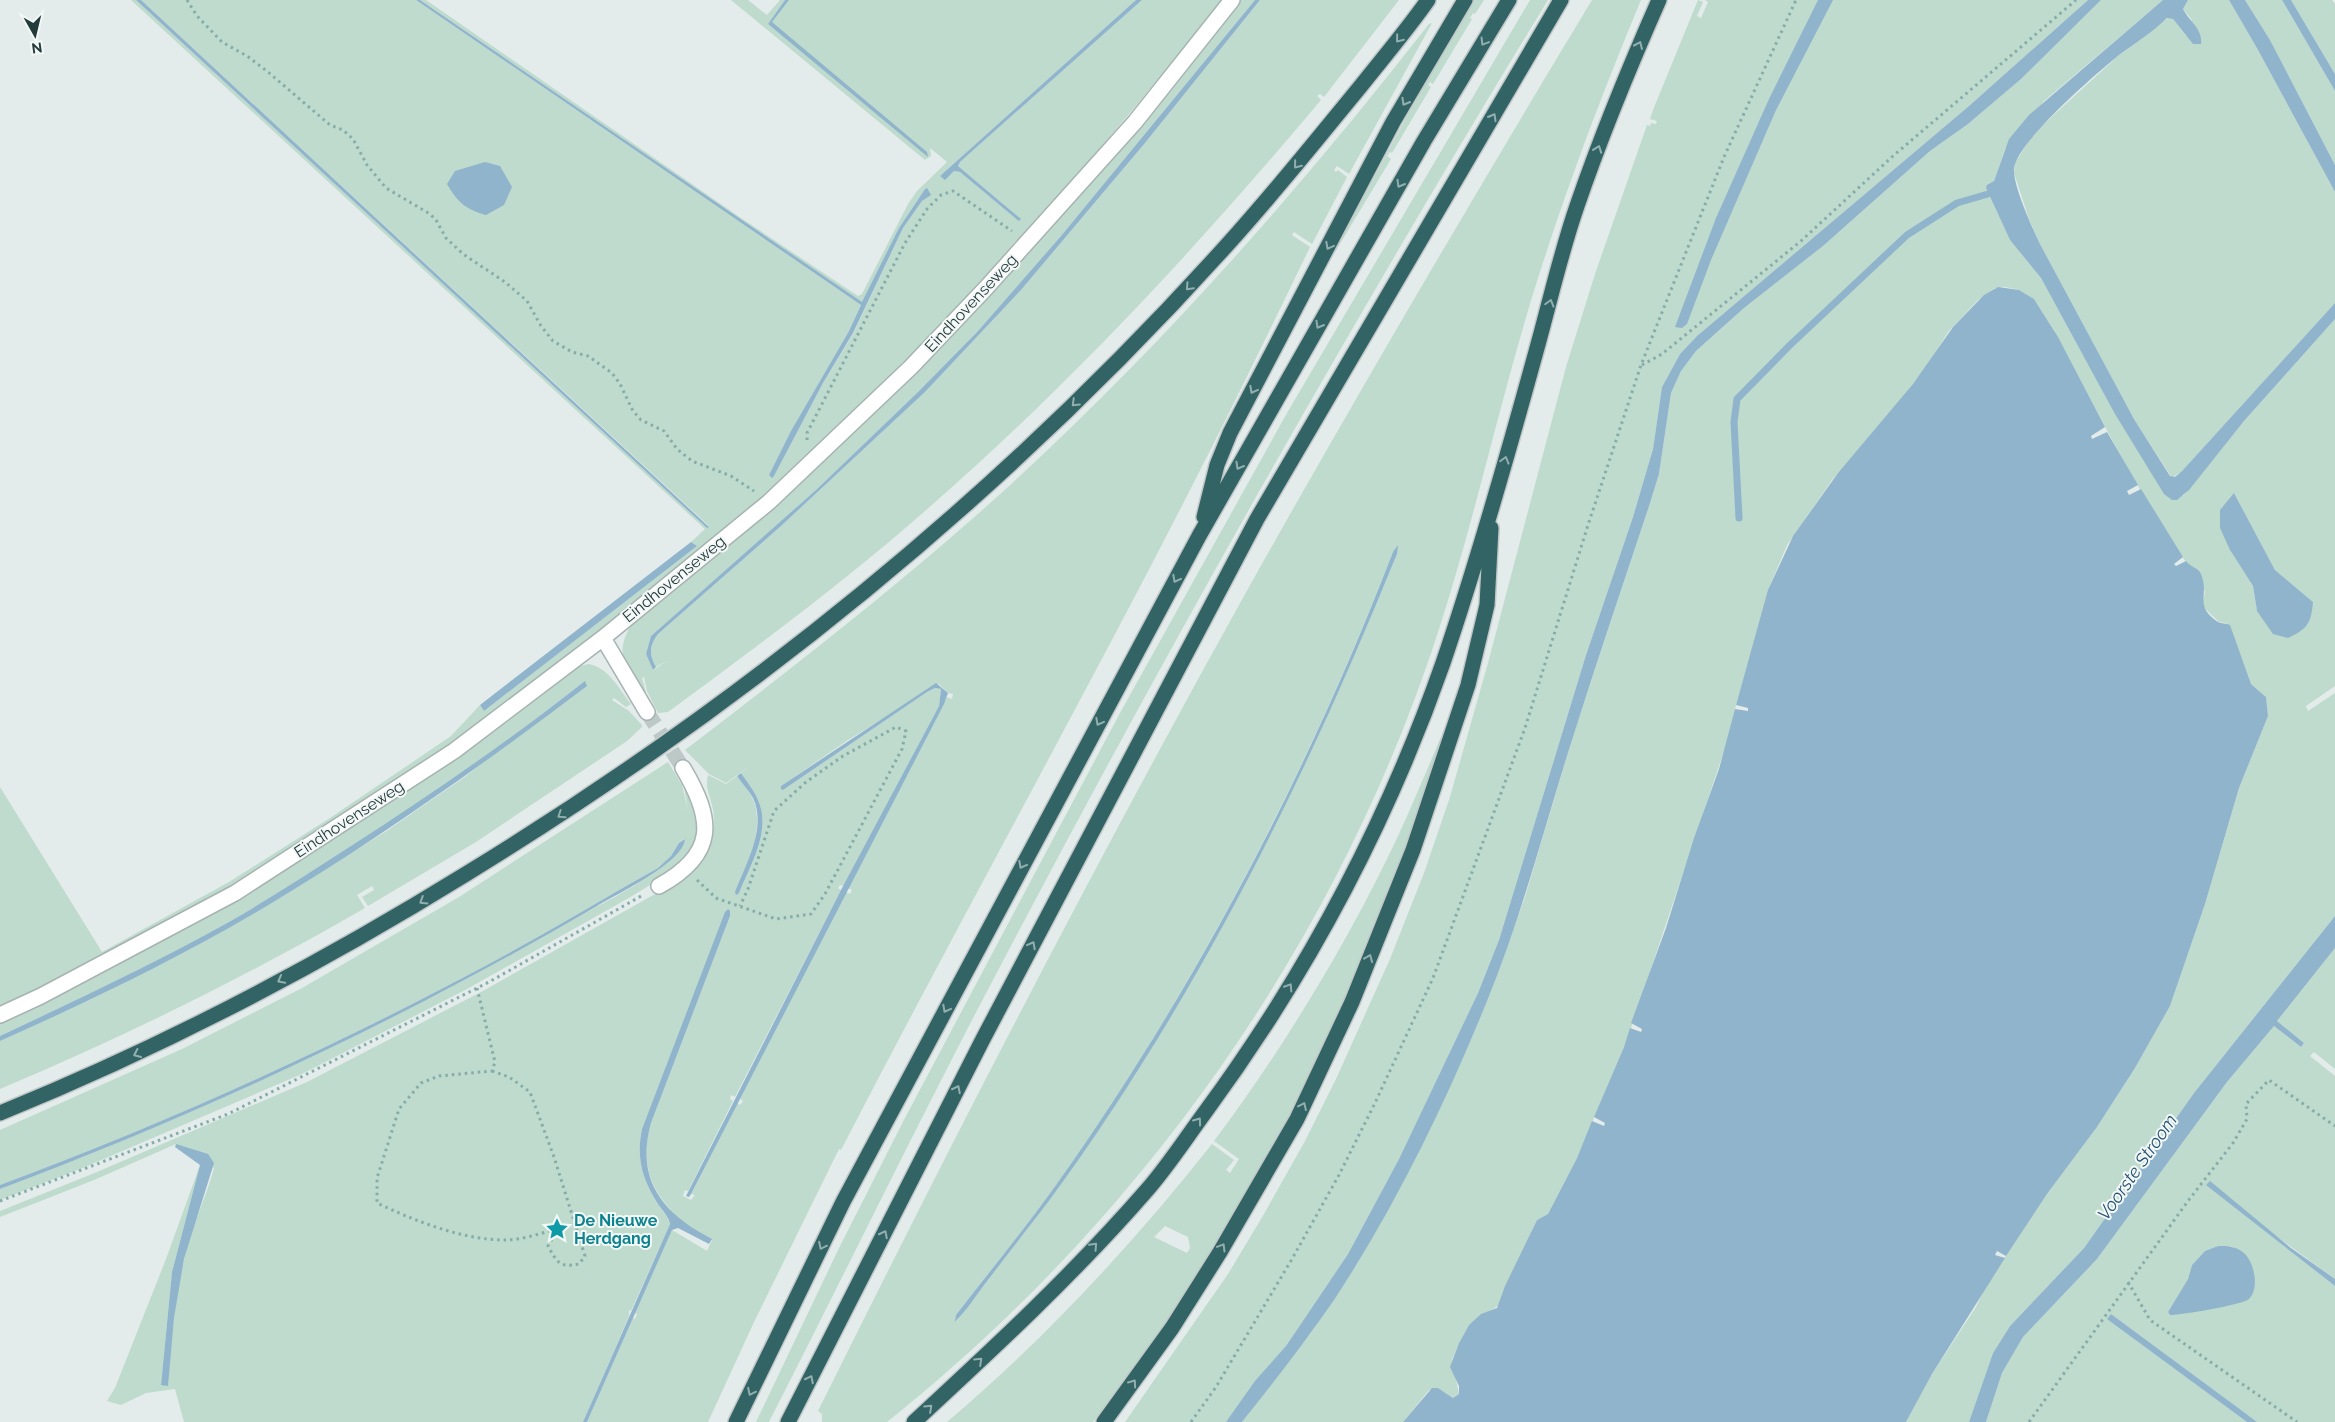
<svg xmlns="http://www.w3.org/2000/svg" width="2335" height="1422" font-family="Raleway,sans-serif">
	<rect width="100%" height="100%" fill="#e3ecea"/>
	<!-- green -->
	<path fill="#bedbcd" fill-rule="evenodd" d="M131 0H136L707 528 709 526 141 0H416L861 305 849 331 791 432 769 475 774 476 823 383 853 334 903 228 922 201 930 195 925 189 899 228 863 303 420 0H426L741 218 858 296 862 294 908 204 917 191 947 162 930 148 931 156 925 160 731 0H748L767 15 780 0H785L768 24 929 155 771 22 789 0H1136L940 176 945 179 954 171 960 172 989 196 1020 218 958 166 960 162 1142 0H1223L1135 107 996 270 889 380 760 501 629 610 436 755 224 892 0 1009V787L102 952 229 882 330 818 451 736 480 705 484 711 697 546 691 542 705 529Z
		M1237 0H1255L1061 236 978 331 918 392 816 490 651 636 646 654 653 670 652 671 668 660 656 667C649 655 649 646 658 634L781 526 925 392 1021 290 1145 143 1260 0H1399L1324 97 1320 94 1317 96 1321 100C1196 249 1064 391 917 518 837 587 753 650 668 712L658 713 647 691 644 677 642 678 646 692 642 695C627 667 613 656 631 625L852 433Z
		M1473 0H1484L1475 14 1473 13 1470 18 1472 19 1433 84 1430 82 1428 85 1431 87 1392 153 1390 152 1387 156 1391 159 1329 262 1407 116Z
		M1530 0H1548C1344 334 1152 675 971 1022 902 1155 837 1289 769 1422H756L839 1248 906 1116 1120 713 1287 413Z
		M1592 0H1641C1601 96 1564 194 1533 294 1492 428 1465 566 1415 698 1309 982 1124 1233 887 1422H822V1414L818 1411C956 1133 1098 858 1249 587 1360 389 1475 194 1592 0ZM1393 552 1397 554C1332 714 1257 870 1169 1019 1107 1126 1031 1224 956 1322V1315C989 1272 1024 1230 1056 1185 1192 995 1308 771 1393 552Z
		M1698 0 1703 2 1697 16 1701 18 1708 2 1705 0H2088L1969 106 1697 336 1680 354 1662 387 1653 449 1633 517 1586 655 1499 940 1478 993 1399 1159 1348 1254 1286 1346 1228 1420 1226 1422H1125L1228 1274 1264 1214 1305 1141 1336 1079 1390 959 1424 873 1450 797 1488 663 1566 367 1595 274 1647 125 1650 126 1651 123 1656 124 1657 121 1650 119 1653 110Z
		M2101 0H2163L2044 101 2005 149 1994 181 1986 188 2010 240 2041 278 2082 353 2183 496 2244 421 2335 319V686L2306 706 2308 711 2335 693V916L2194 1093 2084 1248 2010 1326 1993 1353 1969 1422H1906L1932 1374 1976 1307 1987 1284 2047 1194 2097 1127 2135 1068 2170 1006 2205 904 2239 788 2268 716 2266 697 2251 684 2230 627 2226 623 2219 622 2202 606 2205 592 2198 570 2188 565C2138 493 2099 415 2058 338 2051 325 2042 312 2034 299L2019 290 2005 287 1995 288 1978 300 1948 332 1927 366 1893 410 1832 480 1787 545 1771 583 1736 705 1727 742 1627 1040 1577 1158 1548 1214 1537 1220 1503 1292 1499 1305 1469 1325 1459 1343 1452 1360 1459 1394 1453 1398 1444 1392 1429 1390 1403 1422H1242L1312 1331 1372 1237 1425 1138 1472 1036 1500 967 1525 897 1572 739 1650 503 1659 474 1671 393 1681 371 1696 351 1744 308 1823 246 1930 151 1968 124 2021 79ZM2234 493 2275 570 2313 602 2257 611 2253 586 2230 550Z
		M2188 0H2229L2258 50 2335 192V303L2182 471 2172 478 2134 419 2040 244 2029 219 2014 173 2015 163 2034 133 2118 56 2168 18 2173 19 2186 36 2192 20 2183 9Z
		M2245 0H2282L2335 91V165L2270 40Z
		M2291 0H2332L2335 4V74Z
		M1432 23 1349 174 1337 166 1334 170 1336 172 1338 170 1347 177 1312 244 1294 232 1292 235 1310 247C1271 328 1231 410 1190 490 1077 711 955 929 841 1150L839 1149 755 1320 708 1422H587L633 1318 635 1319 637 1314 635 1313 672 1230 707 1251 712 1240C705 1235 696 1232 688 1227 681 1222 676 1215 669 1208 646 1182 642 1155 651 1123L730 916 727 910 642 1129C636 1158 642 1179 658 1204 662 1210 668 1217 670 1224L631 1311 629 1310V1316L583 1422H184L175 1389 146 1393 121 1405 107 1401 115 1388 166 1259 200 1165 172 1272 161 1385H168C171 1340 175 1293 187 1248 194 1221 207 1195 214 1168L176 1144 94 1180 0 1217V1211L97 1172 307 1082 481 992 680 880C703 861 720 837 712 805 709 794 705 786 708 775L726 784 737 776C743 784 751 793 754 802 764 832 747 865 739 893 750 866 772 830 758 800 754 790 747 782 741 773L750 766 726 783 709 774 685 750C792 668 898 586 998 496 1157 352 1298 192 1429 24ZM939 684 948 693 953 694 952 699 947 697 848 888 852 890 850 894 846 892 749 1080 740 1099 743 1101 740 1105 737 1103 691 1194 695 1195 691 1200 683 1196 685 1190 688 1191 733 1101 730 1099 731 1095 735 1097 841 890 838 888 840 885 844 886 939 706 941 689 935 688 927 692 783 790 781 786 848 740Z
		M589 664C609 668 619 689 631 704L626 707 614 698 612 700 629 711 642 725V727L627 741 476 842 368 906 362 897 374 890 372 886 357 895 365 908C247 976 126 1036 0 1089V1041L133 978 269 904 385 832 466 776 585 681C473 769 354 851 231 921 156 963 78 1000 0 1036V1022L88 981 223 906 575 667Z
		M1441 737C1442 752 1419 811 1413 829 1341 1042 1231 1244 1093 1422H947C1045 1339 1132 1245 1212 1144L1234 1160 1226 1170 1230 1173 1239 1159 1214 1141C1278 1055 1334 965 1382 869 1404 826 1422 781 1441 737ZM1165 1226 1188 1237 1190 1248 1187 1253 1154 1237Z
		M668 762 682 785 688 811 684 787 688 785 702 820 691 854 667 875 627 899 467 989 302 1074 85 1167 0 1200V1189C196 1116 386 1025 568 922 599 905 669 872 685 842L684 839 679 843 671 856 658 868C601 900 545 934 487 965 330 1049 167 1123 0 1185V1130L182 1049 302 988 459 897Z
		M2335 948V1069L2314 1052 2310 1056 2335 1076V1279L2207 1185 2335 1286V1422H2257L2111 1314 2108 1319 2247 1422H1986L2002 1373 2023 1337 2097 1259 2227 1082 2274 1026 2301 1047 2304 1043 2277 1021ZM2218 1246 2234 1247 2194 1310 2170 1315 2168 1312 2188 1279 2192 1265 2205 1251Z"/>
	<!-- water -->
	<path fill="#90b4cc" d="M136 0H141L709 527 707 528 682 505Z
		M416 0H420L862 302 899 228 925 189 927 188 931 195 922 201 903 228 853 333 823 383 774 476 772 478 769 475 791 431 849 331 861 305Z
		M785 0H789L772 22 927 152 928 157 768 24Z
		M1136 0H1142L960 162 958 166 1021 219 1019 221 960 172 954 171 945 180 940 176Z
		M1255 0H1260L1145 143 1021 290 925 392 781 526 658 634C649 646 649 655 656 667L653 670 646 654 651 636 816 490 918 392 978 331 1061 236Z
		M1818 0H1833L1776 110 1711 260 1687 324 1682 328 1675 327 1716 218 1769 99Z
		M2088 0H2101L2021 79 1968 124 1930 151 1823 246 1744 308 1696 351 1681 371 1671 393 1659 474 1650 503C1624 582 1597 661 1572 740 1544 828 1522 916 1487 1001 1445 1105 1395 1207 1334 1300 1305 1342 1274 1382 1242 1422H1226L1255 1381 1286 1346 1348 1254 1399 1159 1478 993 1499 940 1586 655 1633 517 1653 449 1662 387 1680 354 1697 336 1969 106Z
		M2163 0H2188L2183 9C2189 21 2203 29 2201 44H2193L2173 19 2167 18C2153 32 2135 43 2119 55 2097 73 2016 142 2014 169 2013 186 2032 227 2040 244L2134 419 2170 476 2175 477 2182 471 2335 303V319L2244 421 2189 490 2177 500H2172L2164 494 2115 414 2041 278 2010 240 1986 188 1987 185 1994 181 2009 139 2029 115Z
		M2229 0H2245L2270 40 2335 165V192L2258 50Z
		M2282 0H2291L2335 74V91Z
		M485 162 500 166 512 187 504 205 486 215C467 210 457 202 447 184L455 171Z
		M1998 287 2019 290 2034 299 2058 337 2105 427 2091 436 2092 439 2107 432 2138 485 2127 491 2129 495 2141 489 2183 557 2174 564 2176 566 2186 561C2190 567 2198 567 2201 574 2210 596 2193 605 2218 622 2222 624 2226 623 2230 625L2251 684 2266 697 2268 716 2239 788 2205 904 2170 1006 2135 1068 2097 1127 2047 1194 2006 1256 1997 1251 1995 1255 2005 1258 1932 1374 1906 1422H1403L1432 1388H1438L1453 1398 1459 1394V1386L1450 1367 1459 1343 1469 1325 1481 1314 1497 1308 1505 1286 1537 1220 1548 1214 1577 1158 1592 1121 1604 1126 1605 1123 1594 1117 1624 1047 1630 1028 1641 1032 1642 1029 1631 1023 1666 928 1694 838 1719 769 1735 709 1748 711V708L1736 705 1768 590 1793 536 1838 473 1913 384 1953 327 1984 295Z
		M2234 493 2275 570 2313 602C2311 624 2307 629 2288 638L2273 634 2257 611 2253 586 2230 550 2220 528V510Z
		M691 542 697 546 484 711 480 705Z
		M1398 545 1397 554C1305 781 1194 1004 1048 1202 1028 1228 1008 1254 988 1280 977 1294 967 1310 955 1322L956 1315C989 1272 1024 1230 1056 1185 1194 991 1307 775 1393 552Z
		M585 681 587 686C485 763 380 838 270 904 183 956 92 1000 0 1041V1036C77 1000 155 963 229 922 271 898 311 872 351 846 432 794 510 740 585 681Z
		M936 683 948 693 944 704 691 1194 689 1197 686 1196 841 890 939 706 941 689 935 688 927 692 783 790 781 789V786Z
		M741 773C747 782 754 790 758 800 772 830 750 866 739 893L736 895 735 892C746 864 767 828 753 798 749 791 742 783 737 776Z
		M685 839C684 862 617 894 597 906 407 1017 206 1112 0 1189V1185C167 1123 330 1049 487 965 545 934 601 900 658 868L671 856 679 843Z
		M728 909 730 911V916L651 1123C635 1180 663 1214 712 1239L709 1244 678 1228 672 1230 587 1422H583L670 1224C669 1217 662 1210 658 1204 642 1179 636 1158 642 1129L725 912Z
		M2335 916V948L2277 1021 2304 1043 2301 1047 2274 1026 2227 1082 2097 1259 2023 1337 2002 1373 1986 1422H1969L1993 1353 2010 1326 2084 1248 2194 1093Z
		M176 1144 208 1154 214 1163 184 1259 174 1318 168 1386 161 1385 172 1272 200 1165 175 1147Z
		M2210 1181 2291 1248 2335 1279V1286L2206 1185Z
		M2218 1246C2227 1246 2236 1246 2244 1253 2254 1262 2260 1288 2249 1299 2242 1305 2181 1315 2170 1315L2168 1312 2188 1279 2192 1265 2205 1251Z
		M2111 1314 2241 1410 2257 1422H2247L2107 1319Z"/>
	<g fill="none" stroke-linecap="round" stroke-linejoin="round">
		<!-- stream -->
		<path stroke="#90b4cc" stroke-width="7" d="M1739 518 1734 422 1737 399 1789 346 1907 235 1957 203 1988 194"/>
		<!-- minor-tunnel -->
		<path stroke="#bdc9c7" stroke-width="15" stroke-dasharray="15 8" stroke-linecap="butt" d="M647 712 683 768"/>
		<defs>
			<path id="minor" d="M603 638 647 712
				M659 886C717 854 714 820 683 768
				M0 1015 41 996 235 893 454 751 603 638 769 502 911 367 986 288 1135 122 1232 0"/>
			<path id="motorway" d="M1204 517 1217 465 1230 433 1393 122 1465 0
				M0 1113C163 1047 317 966 466 874 752 699 1013 485 1236 235 1279 187 1319 137 1360 87 1383 58 1407 30 1428 0
				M736 1422 843 1202 1199 536 1424 141 1509 0
				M788 1422 983 1039 1257 519 1561 0
				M914 1422C994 1348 1075 1273 1147 1190 1168 1166 1186 1138 1206 1111 1306 975 1387 823 1443 663 1478 560 1508 454 1537 348 1550 301 1561 252 1577 206 1601 136 1629 68 1659 0
				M1104 1422 1172 1328 1220 1252 1297 1119 1352 1002 1413 850 1468 685 1487 605 1491 528"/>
		</defs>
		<!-- minor casing -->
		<use href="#minor" stroke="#a6b3b2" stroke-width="18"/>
		<!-- motorway casing -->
		<use href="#motorway" stroke="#c2c8c8" stroke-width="18"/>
		<!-- path -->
		<path stroke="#86acaa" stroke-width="3" stroke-dasharray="2.5 4" stroke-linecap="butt" d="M187 0 197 16 222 42 247 56 268 72 330 125 343 130 353 139 367 165 386 188 430 214 436 220 446 238 463 254 505 282 527 301 541 326 553 341 572 352 588 356 612 373 620 384 633 411 641 420 664 431 677 449 692 461 731 476 754 491
			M1642 365 1662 354 1801 241 1893 156 2076 0
			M807 440V433L905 243 927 209 941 195 953 191 1012 231
			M697 880 716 898 776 919 811 914 825 894 902 749 906 731 896 727 843 756 806 782 774 811 748 889 740 906
			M477 988 495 1062 492 1071 439 1076 421 1083 399 1109 377 1178V1203C415 1221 465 1241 508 1240 524 1239 542 1233 557 1229
			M492 1071 509 1077 530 1092 554 1157 585 1256 579 1264C559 1268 557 1262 548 1246L557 1230
			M0 1201 228 1114 489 982 643 895
			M2128 1282 2150 1320 2297 1422
			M1191 1422 1216 1387 1292 1259 1339 1175 1375 1103 1433 978 1525 728 1588 525 1641 365 1724 157 1796 0
			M2029 1422 2188 1201 2233 1143 2247 1119 2246 1104 2269 1080 2335 1126"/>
		<!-- minor -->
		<use href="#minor" stroke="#fff" stroke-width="15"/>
		<!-- motorway -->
		<use href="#motorway" stroke="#326365" stroke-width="15"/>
	</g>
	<!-- one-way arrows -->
	<defs><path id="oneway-chevron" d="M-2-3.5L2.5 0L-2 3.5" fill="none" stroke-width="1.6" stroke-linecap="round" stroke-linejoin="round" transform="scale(1.25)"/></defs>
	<g stroke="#92aeae">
		<use href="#oneway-chevron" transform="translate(1399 39) rotate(129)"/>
		<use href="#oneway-chevron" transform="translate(1484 42) rotate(121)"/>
		<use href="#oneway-chevron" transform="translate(1639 45) rotate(-66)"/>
		<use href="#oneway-chevron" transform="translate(1405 102) rotate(120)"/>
		<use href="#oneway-chevron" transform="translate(1493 117) rotate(-60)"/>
		<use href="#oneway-chevron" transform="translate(1598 149) rotate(-70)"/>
		<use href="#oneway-chevron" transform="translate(1297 165) rotate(129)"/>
		<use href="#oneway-chevron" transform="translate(1400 184) rotate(120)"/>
		<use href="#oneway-chevron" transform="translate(1329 246) rotate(118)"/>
		<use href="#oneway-chevron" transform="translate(1189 287) rotate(133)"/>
		<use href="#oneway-chevron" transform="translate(1550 303) rotate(-74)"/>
		<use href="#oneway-chevron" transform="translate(1319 325) rotate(120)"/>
		<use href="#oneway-chevron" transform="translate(1253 390) rotate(118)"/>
		<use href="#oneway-chevron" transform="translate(1075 403) rotate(136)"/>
		<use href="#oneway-chevron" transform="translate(1505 460) rotate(-74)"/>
		<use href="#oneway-chevron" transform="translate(1239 466) rotate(120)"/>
		<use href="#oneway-chevron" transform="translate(1176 579) rotate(118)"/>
		<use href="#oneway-chevron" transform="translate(1099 722) rotate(118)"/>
		<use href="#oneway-chevron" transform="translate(561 815) rotate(146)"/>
		<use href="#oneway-chevron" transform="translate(1022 865) rotate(118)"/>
		<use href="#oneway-chevron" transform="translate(423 901) rotate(148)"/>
		<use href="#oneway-chevron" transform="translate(1032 945) rotate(-62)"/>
		<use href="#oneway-chevron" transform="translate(1369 958) rotate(-68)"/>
		<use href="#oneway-chevron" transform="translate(281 980) rotate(152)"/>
		<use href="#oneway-chevron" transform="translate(1289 987) rotate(-57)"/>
		<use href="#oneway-chevron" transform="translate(946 1009) rotate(118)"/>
		<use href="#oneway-chevron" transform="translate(137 1054) rotate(155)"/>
		<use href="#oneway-chevron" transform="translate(957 1089) rotate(-63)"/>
		<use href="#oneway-chevron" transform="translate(1303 1106) rotate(-65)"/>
		<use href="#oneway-chevron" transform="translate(1198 1121) rotate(-54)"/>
		<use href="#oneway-chevron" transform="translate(884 1234) rotate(-63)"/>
		<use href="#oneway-chevron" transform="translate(822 1246) rotate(116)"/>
		<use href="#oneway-chevron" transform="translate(1094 1246) rotate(-47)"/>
		<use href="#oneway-chevron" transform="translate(1222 1247) rotate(-59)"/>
		<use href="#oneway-chevron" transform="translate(979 1361) rotate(-43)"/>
		<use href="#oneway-chevron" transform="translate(810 1379) rotate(-63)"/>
		<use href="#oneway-chevron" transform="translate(1133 1383) rotate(-55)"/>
		<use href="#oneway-chevron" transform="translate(751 1392) rotate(116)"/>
		<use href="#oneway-chevron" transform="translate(929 1408) rotate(-43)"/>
	</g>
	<!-- icons -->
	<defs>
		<symbol id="sight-bare" viewBox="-9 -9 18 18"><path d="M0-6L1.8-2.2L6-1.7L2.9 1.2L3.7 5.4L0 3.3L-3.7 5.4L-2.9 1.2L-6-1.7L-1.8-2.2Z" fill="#0f9aa8" stroke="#f3f8f7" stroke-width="2.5" paint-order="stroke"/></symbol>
	</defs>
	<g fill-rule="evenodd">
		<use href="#sight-bare" x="541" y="1213" width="32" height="32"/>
	</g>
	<g text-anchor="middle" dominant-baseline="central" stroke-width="4" stroke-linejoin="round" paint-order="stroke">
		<!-- street labels -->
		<g font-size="16" fill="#243b3b" stroke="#f3f8f7">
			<text transform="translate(971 303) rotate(-47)">Eindhovenseweg</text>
			<text transform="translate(674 579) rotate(-39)">Eindhovenseweg</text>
			<text transform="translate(349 819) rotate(-33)">Eindhovenseweg</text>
		</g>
		<!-- culture labels -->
		<g font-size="16" font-weight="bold" fill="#0d838f" stroke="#f3f8f7" text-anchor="start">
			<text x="574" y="1220">De Nieuwe<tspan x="574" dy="18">Herdgang</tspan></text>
		</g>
		<!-- water labels -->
		<g font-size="18" font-style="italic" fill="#235272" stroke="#f3f8f7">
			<text transform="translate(2137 1167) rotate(-55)">Voorste Stroom</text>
		</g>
	</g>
	<!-- north arrow -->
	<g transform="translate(35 35) rotate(172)" stroke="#f3f8f7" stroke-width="4" paint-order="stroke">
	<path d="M0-4L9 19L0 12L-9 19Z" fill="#243b3b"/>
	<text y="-8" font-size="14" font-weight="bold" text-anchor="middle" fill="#243b3b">N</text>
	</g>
</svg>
